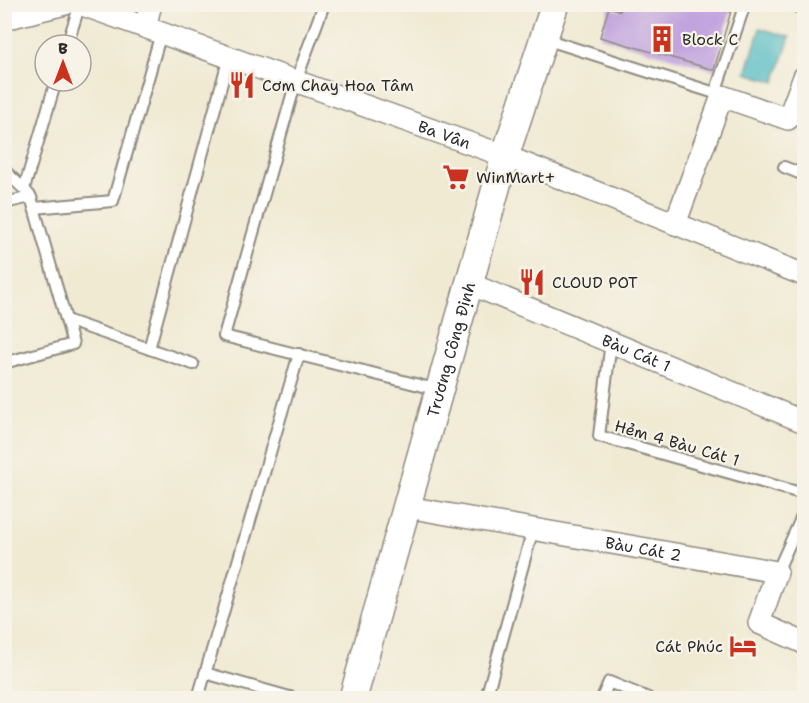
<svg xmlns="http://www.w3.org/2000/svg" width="809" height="703" font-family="'Shantell Sans',sans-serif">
	<rect width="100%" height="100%" fill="#f7f3e8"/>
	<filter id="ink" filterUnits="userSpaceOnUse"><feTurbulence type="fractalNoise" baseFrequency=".0167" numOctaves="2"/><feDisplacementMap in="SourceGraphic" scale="12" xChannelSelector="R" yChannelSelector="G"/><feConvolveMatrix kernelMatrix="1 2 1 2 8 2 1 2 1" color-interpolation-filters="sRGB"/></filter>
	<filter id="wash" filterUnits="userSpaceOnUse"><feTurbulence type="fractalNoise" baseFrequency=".008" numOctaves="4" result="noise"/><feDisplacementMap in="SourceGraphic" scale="24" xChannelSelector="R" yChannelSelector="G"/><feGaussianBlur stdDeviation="1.35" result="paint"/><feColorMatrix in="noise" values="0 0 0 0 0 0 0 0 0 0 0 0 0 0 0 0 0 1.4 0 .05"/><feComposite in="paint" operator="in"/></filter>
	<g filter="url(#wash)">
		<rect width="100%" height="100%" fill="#f0ead3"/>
		<!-- water -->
		<path fill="#48b7c0" stroke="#3a7176" stroke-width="1.5" d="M760 28 790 37 775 82 746 73Z"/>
		<g id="blocks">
			<!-- building -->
			<path fill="#bfa0de" d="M622 4H733L714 70 600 37 609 7 620 11Z"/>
		</g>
	</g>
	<g filter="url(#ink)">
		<use href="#blocks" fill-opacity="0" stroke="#8e8a7f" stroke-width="1.5"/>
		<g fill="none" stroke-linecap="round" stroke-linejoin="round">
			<defs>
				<path id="service" d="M324 4 296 81 224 336 439 390
					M791 4 804 10
					M545 39 715 93 745 4
					M67 45 80 4
					M784 167 804 175
					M4 170 24 189
					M4 203 31 197
					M34 208 113 201 161 33
					M66 320 193 364
					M611 342 599 436 804 494
					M149 349 229 57
					M4 363 73 344 31 197 24 189 56 81
					M777 572 804 512
					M205 673 293 698
					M198 698 299 354
					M486 698 533 529
					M602 698 609 682 648 698"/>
				<g id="minor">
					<path id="s1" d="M80 4 505 156 804 275"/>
					<path d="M4 19 65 4"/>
					<path d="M145 27 151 4"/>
					<path d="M675 224 722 96 788 119 804 77"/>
					<path id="s2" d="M470 284 804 422"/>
					<path id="s3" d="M407 507 777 572 759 623 804 643"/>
				</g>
				<g id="tertiary">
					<path id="s4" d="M353 698 505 156 555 4"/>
				</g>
			</defs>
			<!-- service casing -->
			<use href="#service" stroke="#8e8a7f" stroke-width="14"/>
			<!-- minor casing -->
			<use href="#minor" stroke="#8e8a7f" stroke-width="24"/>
			<!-- tertiary casing -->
			<use href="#tertiary" stroke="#8e8a7f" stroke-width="30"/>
			<!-- service -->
			<use href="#service" stroke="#fff" stroke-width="10"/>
			<!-- minor -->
			<use href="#minor" stroke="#fff" stroke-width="21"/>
			<!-- tertiary -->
			<use href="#tertiary" stroke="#fff" stroke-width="27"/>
		</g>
	</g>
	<!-- icons -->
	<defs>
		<symbol id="building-bare" viewBox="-9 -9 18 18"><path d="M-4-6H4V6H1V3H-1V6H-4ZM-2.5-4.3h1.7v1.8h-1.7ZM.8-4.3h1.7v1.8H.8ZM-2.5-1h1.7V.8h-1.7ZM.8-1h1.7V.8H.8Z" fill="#c8321e" stroke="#f7f3e8" stroke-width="2.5" paint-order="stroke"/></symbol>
		<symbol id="restaurant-bare" viewBox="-9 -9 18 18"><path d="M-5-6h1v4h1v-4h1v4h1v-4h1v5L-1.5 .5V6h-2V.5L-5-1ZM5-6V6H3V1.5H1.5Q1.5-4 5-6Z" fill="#c8321e" stroke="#f7f3e8" stroke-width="2.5" paint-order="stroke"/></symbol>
		<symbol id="supermarket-bare" viewBox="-9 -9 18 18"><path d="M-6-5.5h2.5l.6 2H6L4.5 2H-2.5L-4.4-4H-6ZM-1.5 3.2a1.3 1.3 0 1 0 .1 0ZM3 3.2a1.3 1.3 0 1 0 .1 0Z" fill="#c8321e" stroke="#f7f3e8" stroke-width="2.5" paint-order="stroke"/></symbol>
		<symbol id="hotel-bare" viewBox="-9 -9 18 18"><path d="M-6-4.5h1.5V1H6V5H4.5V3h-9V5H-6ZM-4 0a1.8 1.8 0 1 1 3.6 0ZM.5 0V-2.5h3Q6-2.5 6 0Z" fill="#c8321e" stroke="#f7f3e8" stroke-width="2.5" paint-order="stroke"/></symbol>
	</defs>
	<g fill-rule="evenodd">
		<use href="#building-bare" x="643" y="20" width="38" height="38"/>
		<use href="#restaurant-bare" x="223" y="66" width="38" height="38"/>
		<use href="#supermarket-bare" x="437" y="158" width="38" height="38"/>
		<use href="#restaurant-bare" x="513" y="263" width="38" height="38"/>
		<use href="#hotel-bare" x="724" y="627" width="38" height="38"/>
	</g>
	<g text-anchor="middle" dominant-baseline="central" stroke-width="4.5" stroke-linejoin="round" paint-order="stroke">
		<!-- poi labels -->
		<g font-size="16" fill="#2b2b2b" stroke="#f7f3e8" text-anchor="start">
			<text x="682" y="39">Block C</text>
			<text x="262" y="85">Cơm Chay Hoa Tâm</text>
			<text x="476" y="177">WinMart+</text>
			<text x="552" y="282">CLOUD POT</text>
			<text x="723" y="646" text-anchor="end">Cát Phúc</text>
		</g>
		<!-- street labels -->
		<g font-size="16" fill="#2b2b2b" stroke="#f7f3e8">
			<text stroke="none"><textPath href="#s1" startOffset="387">Ba Vân</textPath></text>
			<text stroke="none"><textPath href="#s4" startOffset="362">Trương Công Định</textPath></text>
			<text stroke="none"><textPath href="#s2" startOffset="180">Bàu Cát 1</textPath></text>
			<text transform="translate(677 443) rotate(16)">Hẻm 4 Bàu Cát 1</text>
			<text stroke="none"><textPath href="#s3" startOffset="240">Bàu Cát 2</textPath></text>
		</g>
	</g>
	<!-- margin -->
	<rect width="809" height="703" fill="none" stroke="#f7f3e8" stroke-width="24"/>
	<!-- north arrow -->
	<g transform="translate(63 63)"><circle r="28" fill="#f7f3e8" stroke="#a5a39c" stroke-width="1.5"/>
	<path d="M0-4.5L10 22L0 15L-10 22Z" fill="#c8321e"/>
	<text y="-9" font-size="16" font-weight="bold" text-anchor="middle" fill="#2b2b2b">B</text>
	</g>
</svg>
